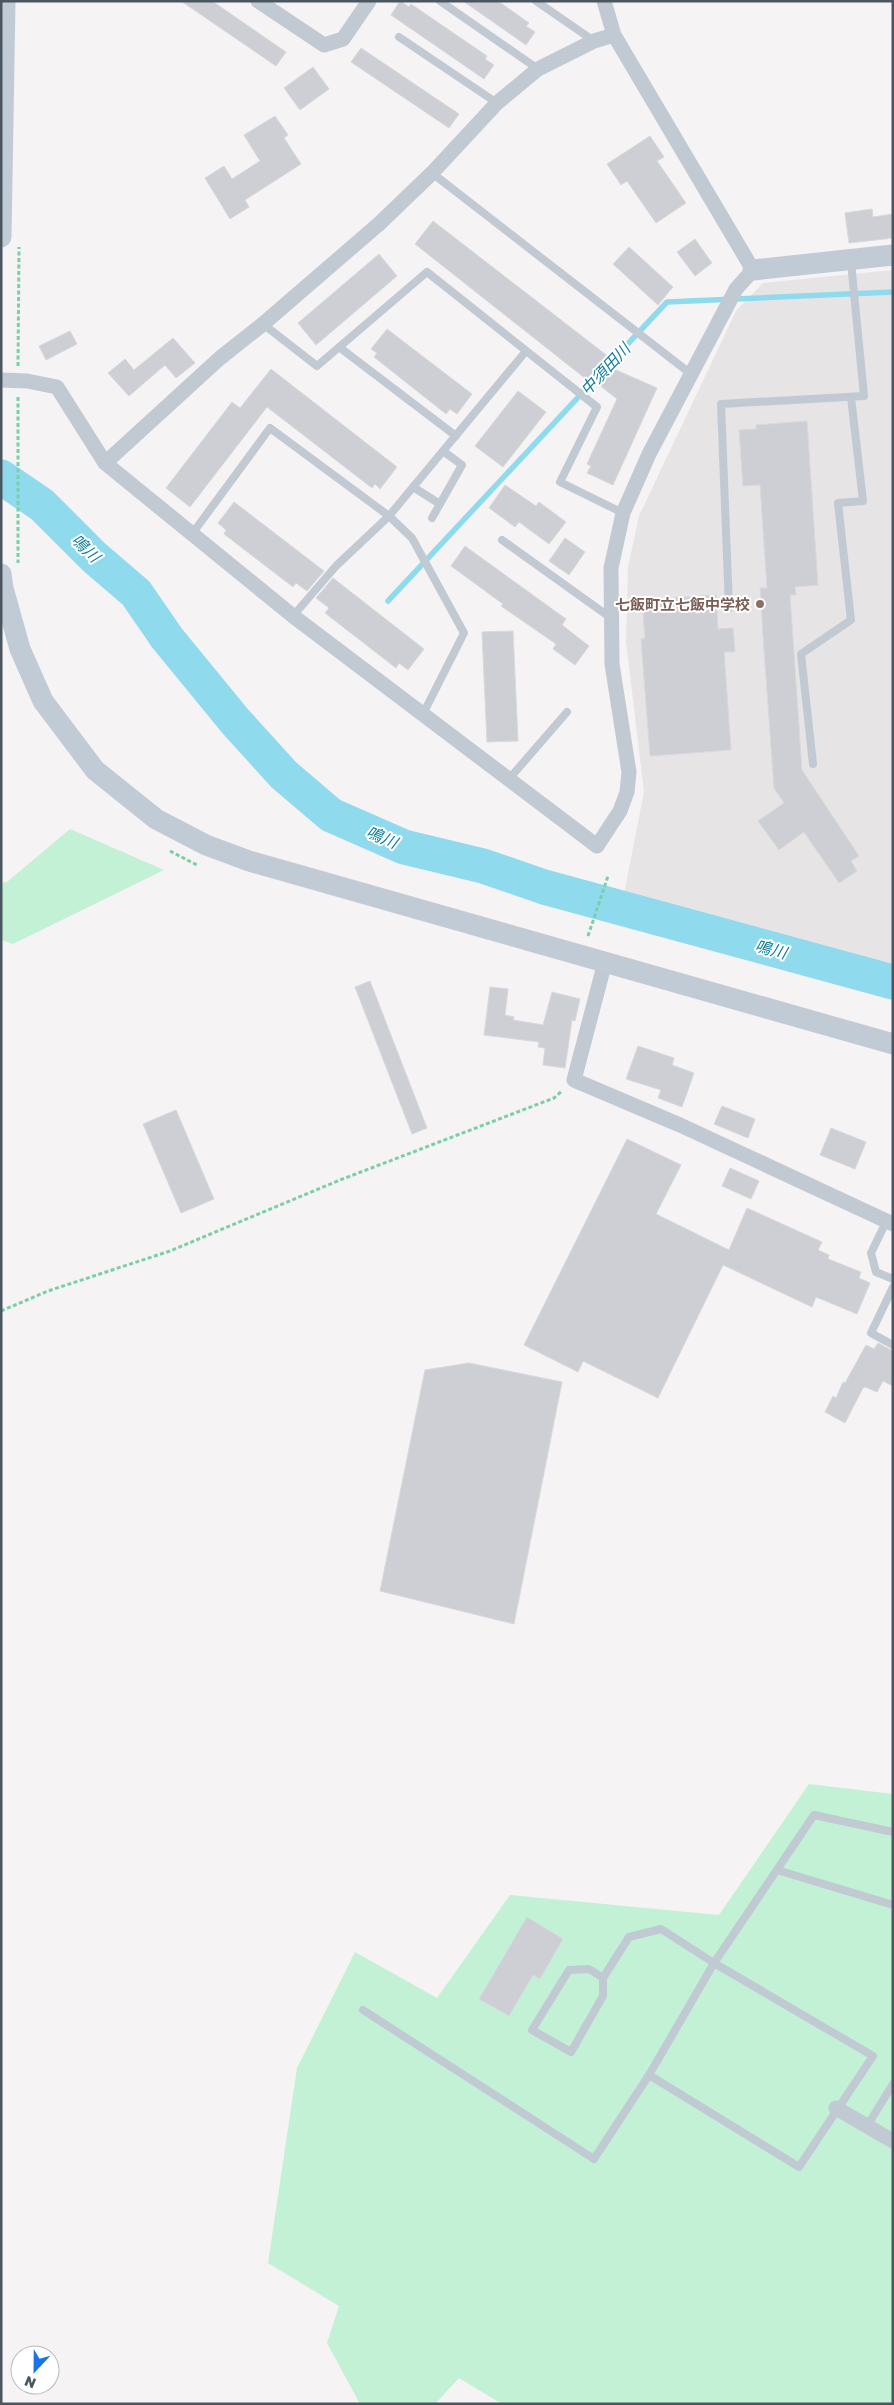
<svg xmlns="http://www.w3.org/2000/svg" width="894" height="2405" font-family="'Golos Text','Noto Sans JP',sans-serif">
	<rect width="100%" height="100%" fill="#f5f3f3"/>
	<!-- education -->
	<path fill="#e6e4e5" d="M893 270V966L624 894 644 792 626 641 628 567 639 516 736 311 763 283Z"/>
	<!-- green -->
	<path fill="#c3f1d5" d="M70 829 164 870 13 944 1 940V883L7 882Z
		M809 1784 893 1794V2404H502L459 2378 435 2404H360L327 2343 339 2306 268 2263 297 2068 355 1952 437 1998 510 1895 719 1915Z"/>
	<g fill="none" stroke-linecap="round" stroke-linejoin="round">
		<!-- stream -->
		<path stroke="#90daee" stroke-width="5.5" d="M608 365 667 302 893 292
			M388 601 598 376"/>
		<!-- river -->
		<path stroke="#90daee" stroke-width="35" d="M1 477 42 505 94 557 136 593 167 638 235 721 284 775 331 815 404 847 483 866 544 887 893 982"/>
	</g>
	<!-- building -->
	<path fill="#cdcfd5" stroke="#d7d9de" d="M181 1H212L286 52 276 66Z
		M400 1 409 7 411 4 487 56 485 59 494 65 484 79 391 15Z
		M463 1H498L529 23 526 26 535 32 526 45Z
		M361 48 459 114 449 128 351 62Z
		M313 67 329 89 300 110 284 88Z
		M275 116 288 135 284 138 301 164 245 200 249 207 230 219 205 178 224 166 232 179 260 161 244 135Z
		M650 136 664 157 657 161 686 203 656 223 627 181 621 185 607 164Z
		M872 209 873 217 893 214V238L849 243 845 213Z
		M433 221 618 364 614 369 657 388 613 485 587 473 591 466 587 464 617 399 593 380 591 383 415 244Z
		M695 239 712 263 695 276 677 252Z
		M629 247 673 287 658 305 613 264Z
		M379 254 397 276 316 345 298 323Z
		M387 329 472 394 457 414 450 409 446 414 374 357 377 353 371 349Z
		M70 331 77 344 46 360 39 346Z
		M173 338 195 363 176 378 165 365 129 396 108 373 125 359 134 370Z
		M271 369 397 467 380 489 375 484 372 488 267 407 190 507 166 488 232 402 240 408Z
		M518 391 546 412 503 467 475 446Z
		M807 421 818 585 795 587 796 595H790L802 770 859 856 851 861 857 871 839 883 804 832 779 850 758 821 784 803 774 788 764 650 760 588H767L760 485 743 486 739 430 756 429V425Z
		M505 485 536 506 539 502 566 522 549 544 519 522 515 527 489 508Z
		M234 502 324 571 307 591 296 583 293 587 224 534 226 530 218 523Z
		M565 538 585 552 569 575 549 561Z
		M465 546 566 619 562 625 589 646 575 665 553 649 556 644 501 606 503 604 451 566Z
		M333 578 424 649 408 670 399 663 396 668 325 613 329 608 316 598Z
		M716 595 718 629 733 628 735 652H724L731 750 650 756 641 639 645 638 642 600Z
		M513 631 518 741 487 742 482 632Z
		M370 981 427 1128 412 1134 355 987Z
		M490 987 508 989 505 1015 514 1017 513 1020 543 1025 552 992 580 999 575 1021 572 1020 565 1068 543 1065 545 1048 538 1047 539 1042 484 1035Z
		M638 1046 674 1058 672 1065 694 1073 682 1107 658 1098 661 1090 626 1079Z
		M722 1106 755 1119 748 1138 714 1124Z
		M176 1110 214 1199 181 1213 143 1124Z
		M831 1128 866 1142 855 1169 820 1155Z
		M627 1139 681 1165 656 1214 729 1250 747 1208 822 1242 818 1250 829 1255 828 1259 861 1272 859 1278 870 1283 857 1314 816 1297 812 1307 723 1265 658 1398 583 1361 578 1372 524 1345Z
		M730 1168 759 1181 751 1199 722 1186Z
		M878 1343 893 1351V1386L883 1381 877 1392 865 1387 863 1388 845 1423 825 1412 833 1396 836 1398 843 1382 845 1383 866 1345 874 1349Z
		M469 1363 562 1382 514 1624 380 1591 425 1370Z
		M527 1917 563 1939 540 1979 533 1975 509 2016 479 1999Z"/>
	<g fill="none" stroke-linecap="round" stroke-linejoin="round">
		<!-- path -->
		<path stroke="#7ad0a6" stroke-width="3" stroke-dasharray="4 2.5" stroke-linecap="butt" d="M18 366 19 247
			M18 397V563
			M170 851 197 865
			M588 936 608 876
			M1 1311 48 1291 170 1251 340 1180 554 1098 562 1091"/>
		<!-- lane -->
		<path stroke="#c1cad2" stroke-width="8" d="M440 1 538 69
			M536 1 594 41
			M399 37 497 103
			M432 173 691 374
			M263 324 317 366 427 272 597 407 560 482 623 513
			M339 347 456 436
			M413 487 440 504
			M432 518 462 465 443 451
			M192 534 270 428 389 516 412 538 464 633 423 714
			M502 540 611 618
			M729 608 721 404 864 396 851 262
			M293 616 336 566 389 516 526 351
			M813 764 801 654 851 620 838 503 863 501 851 397
			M509 779 567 712
			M887 1220 871 1253 876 1272 893 1279
			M893 1287 871 1333 893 1345
			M777 1870 893 1905
			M603 1978 589 1969 569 1970 532 2030 571 2052 603 1996V1978L629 1937 661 1929 714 1963 873 2056 799 2167 649 2075
			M363 2010 594 2159 649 2075 714 1963 814 1815 893 1832
			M867 2126 893 2084"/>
		<!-- street -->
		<path stroke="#c1cad2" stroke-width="15" d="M258 1 324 45 343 39 369 1
			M1 380 27 381 57 387 105 463 293 616 597 846 620 811 627 792 629 772 612 664 611 568 623 513 649 454 736 289 753 270 614 35 604 1
			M105 463 220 358 263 324 380 223 432 173 497 103 538 69 594 41 614 35
			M605 962 574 1080 680 1125 893 1224
			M836 2108 893 2141"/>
		<!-- secondary -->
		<path stroke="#c1cbd6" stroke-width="21" d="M1 237 5 1
			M753 270 893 255
			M1 574 3 588 20 649 43 701 95 770 156 819 206 845 249 861 893 1044"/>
	</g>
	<!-- markers -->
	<circle fill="#8d6e63" stroke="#fff" stroke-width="2" cx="760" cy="604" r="5"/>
	<g text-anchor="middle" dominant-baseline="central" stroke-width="4" stroke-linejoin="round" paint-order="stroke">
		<!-- education labels -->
		<g font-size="15" font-weight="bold" fill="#785e54" stroke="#fff" text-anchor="end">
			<text x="750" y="604">七飯町立七飯中学校</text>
		</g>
		<!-- water labels -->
		<g font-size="16" font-style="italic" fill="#0c7c9b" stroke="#fff">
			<text transform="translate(605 369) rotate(-47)">中須田川</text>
			<text transform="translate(86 548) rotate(44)">鳴川</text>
			<text transform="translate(382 837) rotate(23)">鳴川</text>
			<text transform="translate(771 949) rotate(15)">鳴川</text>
		</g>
	</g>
	<!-- border -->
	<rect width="894" height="2405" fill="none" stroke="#4a5661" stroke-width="5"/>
	<!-- north arrow -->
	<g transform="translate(35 2370) rotate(202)"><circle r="24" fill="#ffffff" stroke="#b7bbc0"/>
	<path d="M0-4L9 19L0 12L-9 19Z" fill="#1a73e8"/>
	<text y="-8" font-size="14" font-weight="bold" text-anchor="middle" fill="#4a5661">N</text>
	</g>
</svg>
